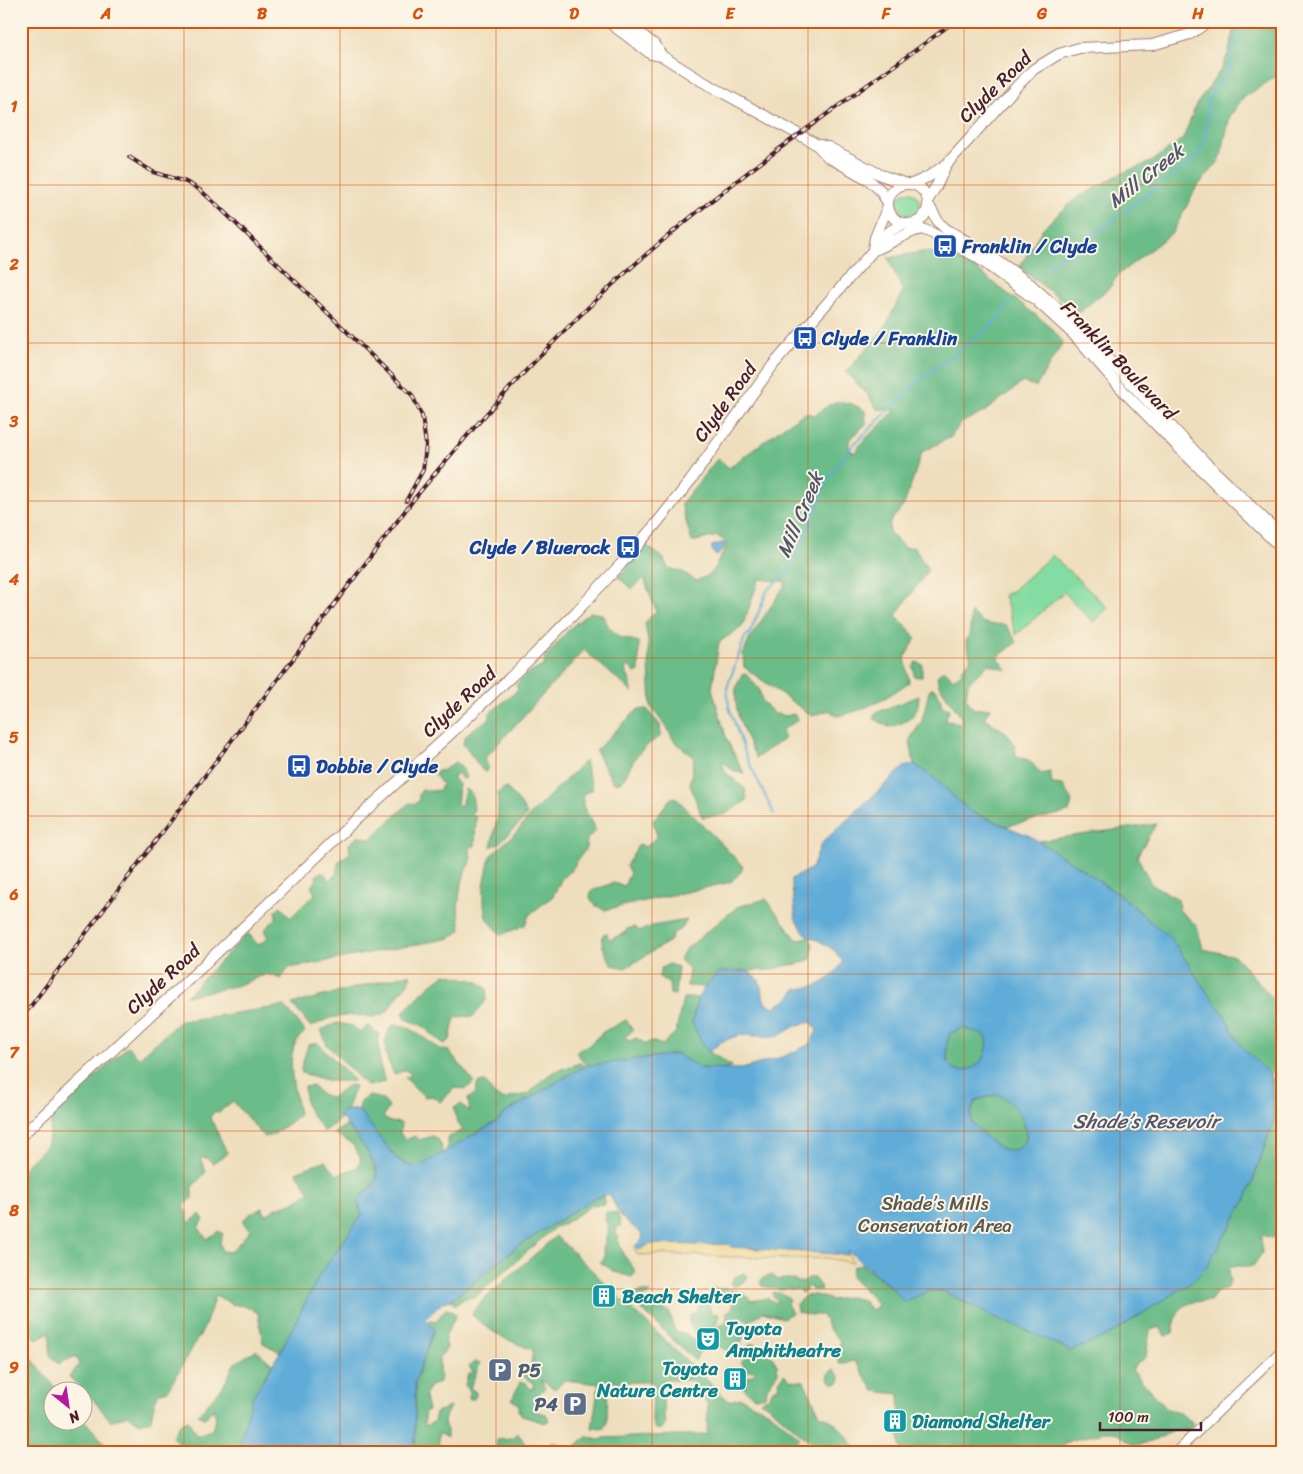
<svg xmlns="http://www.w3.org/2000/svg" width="1303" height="1474" font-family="Sriracha,sans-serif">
	<rect width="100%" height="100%" fill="#fcf5e5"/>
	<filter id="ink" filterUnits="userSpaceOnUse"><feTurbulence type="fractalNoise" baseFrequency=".02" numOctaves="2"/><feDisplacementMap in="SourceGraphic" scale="10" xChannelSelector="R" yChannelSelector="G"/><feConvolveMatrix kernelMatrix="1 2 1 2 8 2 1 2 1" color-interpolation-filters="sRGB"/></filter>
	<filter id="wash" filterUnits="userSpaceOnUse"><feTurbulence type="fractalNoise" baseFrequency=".0096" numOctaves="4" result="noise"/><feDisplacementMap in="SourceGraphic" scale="20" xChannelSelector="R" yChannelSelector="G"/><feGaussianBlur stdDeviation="1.12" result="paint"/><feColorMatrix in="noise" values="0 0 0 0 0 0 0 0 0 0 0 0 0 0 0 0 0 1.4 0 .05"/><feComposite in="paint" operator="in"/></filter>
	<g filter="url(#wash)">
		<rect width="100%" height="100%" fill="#eedebd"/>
		<!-- green -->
		<path fill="#83dca2" stroke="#667e66" d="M911 192C934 205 907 229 897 203 898 196 903 192 911 192Z
			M1052 555 1108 608 1093 622 1064 592 1016 635 1004 595 1012 591Z"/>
		<!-- forest -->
		<path fill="#6abc88" stroke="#5a6e5a" d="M1235 21H1274L1279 56 1277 76 1243 98 1230 116 1220 160 1196 188 1173 232 1119 274 1110 287 1079 313 1019 268 1043 228 1074 200 1120 174 1151 162 1183 139 1196 105 1222 68 1229 51Z
			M927 251 969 264 1046 323 1063 342 1036 387 1023 382 984 412 961 423 951 437 922 452 904 505 890 522 889 532 905 548 914 547 928 570 896 615 916 638 905 657 909 682C887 698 864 711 837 716L829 710 812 716 744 667 743 654 750 638 787 582 759 579 742 627 719 642 712 689 727 740 744 773 734 771 722 761 725 772 745 789 747 800 724 815 702 817 690 785 694 757 674 741 667 728 651 707 648 641 645 623 656 611 644 578 632 589 618 577 646 545 663 558 668 568 683 572 696 581 711 574 726 548 725 541 717 536 692 542 681 504 718 458 729 468 783 427 805 413 816 415C833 399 845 398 865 411L866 424 849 441V449L855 453 862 442 896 410 877 409 868 395 846 372 884 329 903 291 888 258Z
			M590 612 602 614 609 627 619 637 639 642V671L635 673 628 665 625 670 631 683 632 692 584 650 484 759 488 766 486 772 482 770 463 744C465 731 479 725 490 719V713L518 690 516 684 524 676 545 665 544 659 570 628Z
			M971 612C975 616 980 622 985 623 991 626 999 623 1006 625L1017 642 998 657 1007 670 988 664 968 683 966 698 973 709 990 708 984 718 1007 733 1015 745 1016 756 1030 761 1041 774 1050 772 1052 784 1063 785 1072 802 1069 812 1006 826 971 812 933 777 914 764 910 739 922 721 929 692 932 688 936 690 940 697 942 706 949 709 948 714 945 718 947 722 952 721 961 725V717L939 685 937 676 944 669 953 679 962 673V669L971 659 966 642 970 631Z
			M916 662 922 664V677H918L914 676V669L912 667Z
			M746 674 759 689 762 701 775 714 786 716 794 714 798 720 782 730 784 739 756 758C747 738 733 713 736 689 737 684 740 679 742 675Z
			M919 696C918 717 908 722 889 727L873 718 875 713Z
			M647 709 660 725 661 736C638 750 634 758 623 781L614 783 599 758 596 750 637 710Z
			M585 761 587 771 593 789 583 794V806L596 831 587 839 586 848 570 872 562 878 553 896 529 915 525 925 501 935 486 917 484 904V886L490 856 517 832 530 815Z
			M455 762 463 769 466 778 462 779 458 773 452 778 459 784 457 805 461 807 465 789 472 794 474 810 471 813 476 817 475 846 470 847 471 860 465 872 460 890 458 908 461 930 451 938 289 968 281 979 267 974 236 986 186 996 248 933 258 945 268 938 264 930 276 919V910L281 906 290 918 315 894 311 886 317 880 316 876 321 872 326 875 329 881 337 873 338 862 350 853 349 844 359 836 371 839 409 803 414 804 419 801V794L422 790 430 791 440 790 442 784 434 774 438 771 444 770Z
			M507 788 520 803 527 814 524 819 499 843 491 847 498 815V793L502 789Z
			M675 797 743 866 741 872 731 882 604 910 595 905 590 898 591 891 613 883 624 886 630 873 626 866 639 844 646 847 657 836 653 821 670 799Z
			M1156 824 1137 856 1151 884 1178 899 1179 910 1197 926 1203 949 1235 956 1282 1009V1065L1270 1075 1241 1046 1224 1015 1202 985 1147 919 1129 902 1082 869 1038 841Z
			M766 899 797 940 808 937 813 944 811 959 798 964 788 965 771 970 719 972 705 987 687 986 689 970 680 959 685 950 737 907Z
			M687 920 681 929 673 933 671 940 625 968 612 965 602 945 603 934 607 933 609 940 625 933 627 929 634 927 640 931 652 926Z
			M669 964 678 967 675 995 670 994 669 983 659 977 661 968Z
			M410 974V980L398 995 386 1013 374 1017 350 1015 330 1018 311 1027 292 1004Z
			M445 974 477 981 487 989 486 1000 474 1016 455 1017 450 1040 444 1044 421 1025 406 1019 403 1012 428 987Z
			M683 998H698L692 1023 709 1052 732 1066 721 1069 699 1068 677 1054 588 1066 576 1053 580 1048 588 1046 603 1032 626 1020 633 1030 624 1038 630 1041 636 1038 646 1044 651 1041 662 1045 676 1032Z
			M284 1006 305 1031C302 1035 297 1039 295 1044 286 1063 296 1095 299 1115L273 1135 264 1137 233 1101 218 1113 215 1111 210 1117 227 1153 213 1163 207 1158H200L206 1172 192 1187V1199L184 1205 189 1223 200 1214 204 1220 198 1227 207 1239 219 1231 223 1234 220 1242 222 1251 231 1252 250 1231 242 1221 250 1214 262 1208 266 1215 276 1208 292 1203 310 1192 296 1172 325 1161 337 1175 358 1167 361 1159 352 1144 334 1133 347 1125 367 1150 377 1174 376 1180 357 1201 362 1215 320 1274 280 1352 263 1343 258 1313 249 1307 232 1304 215 1295 205 1326 168 1390 159 1393 154 1403 151 1420 140 1423 128 1415 111 1421 90 1396 69 1377 79 1365 76 1356 58 1364 50 1355V1332L36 1339 21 1324V1170L48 1144 52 1117 128 1046 139 1058 180 1021Z
			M337 1023 353 1026 359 1032 368 1026 378 1033 380 1065 385 1082 367 1086 327 1045 321 1030Z
			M396 1024 409 1028 440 1049 449 1051 474 1082 466 1089 455 1088 440 1102 432 1096 425 1097 405 1078 411 1075 406 1070 394 1074C385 1056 382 1046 390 1027Z
			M964 1028C971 1032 980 1031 986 1036 995 1059 962 1084 948 1063L947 1045 950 1033 960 1029Z
			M318 1043 355 1081H330L302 1073 301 1068 308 1045Z
			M580 1063 584 1066 505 1113 499 1120 447 1151 448 1137 463 1130 457 1122 454 1108 461 1104 470 1112 468 1099 475 1094 478 1083 485 1082 495 1096 505 1100 511 1097 529 1094 540 1082 553 1072Z
			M1280 1072 1282 1074V1212L1280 1214 1282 1218V1228L1273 1238 1261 1235 1262 1253 1253 1266H1238L1229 1268 1230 1281 1227 1288 1219 1290 1210 1301C1184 1301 1177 1306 1173 1333L1165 1336 1160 1327 1150 1330 1146 1357 1136 1364 1132 1370 1167 1409 1179 1412 1192 1423V1427L1185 1430H1175L1151 1442 1135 1445 1114 1432H1103L1069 1441 1059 1449 1057 1453H949L947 1451 946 1453H915L917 1451 914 1448 907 1453H903L900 1445 899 1432 905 1423 900 1416 899 1394 874 1391 855 1361 839 1364 840 1341 831 1332 822 1315H810L797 1312 796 1304 805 1296 815 1295 832 1300 849 1297 863 1300 870 1310 878 1306C871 1295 860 1287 851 1277L853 1267 861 1264 893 1289 904 1301 929 1291H943L995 1318 1019 1327 1111 1334 1132 1320 1192 1282 1204 1270 1247 1198 1274 1119 1270 1081Z
			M349 1085 355 1086 346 1110 339 1114 341 1118 324 1132 306 1106 304 1087 312 1086 321 1094 331 1098Z
			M999 1094C1011 1102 1021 1112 1025 1127 1026 1134 1028 1140 1022 1145 1018 1149 1014 1151 1009 1151 999 1150 971 1129 971 1119 971 1113 973 1105 976 1100Z
			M369 1096 382 1099 389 1107 383 1117 390 1122 401 1123 400 1133 405 1140 415 1136 419 1140 433 1136 441 1143 442 1154C435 1158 424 1167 417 1167 396 1167 371 1126 359 1110L361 1101Z
			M603 1196 605 1204 592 1205 562 1225 555 1227 475 1297 465 1298 455 1305 451 1300 517 1247 594 1198Z
			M606 1212 617 1213 621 1225 617 1228 616 1233 623 1254 636 1272 632 1277 615 1272 600 1262 605 1257 603 1249 609 1227 605 1220Z
			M556 1236 605 1283 595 1294 603 1303 614 1292 729 1401 741 1398 771 1413 800 1438 796 1444 802 1449 808 1443 817 1453H569L580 1442 588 1436 601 1440 603 1438 707 1434 708 1405 692 1380H664L662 1389 665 1426 662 1429H655L652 1422 653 1382H608L607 1423 604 1429 592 1428 599 1384 565 1380 555 1389 541 1380 545 1388 539 1394 538 1405 534 1411 546 1414 549 1420 545 1423 522 1416 518 1410 519 1404 512 1400 520 1382 526 1383 531 1390 534 1384 523 1376 525 1368 530 1370 533 1350C507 1340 492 1334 471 1314L487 1296Z
			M744 1273 748 1276 746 1280 737 1286H732L731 1284 734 1278Z
			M773 1275 776 1279C781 1281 784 1278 789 1279 797 1279 800 1287 808 1278H814L820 1286 821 1290H812L809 1286 806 1287V1291L802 1293 797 1289 792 1290 788 1288 782 1290 762 1286 760 1282 763 1278Z
			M713 1288C726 1290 743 1288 751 1301L768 1298 776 1303 777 1300 772 1295 773 1292 783 1294 789 1299 787 1304 792 1313 783 1318 763 1312 748 1322 742 1318 738 1323 745 1336 738 1346 731 1353 715 1344 712 1337 717 1328 727 1320V1312L733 1308V1298L726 1294 715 1296 710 1291Z
			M641 1291 650 1292 649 1295C642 1298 637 1299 630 1299L629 1295 631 1292 637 1293Z
			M705 1299 708 1301 711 1314 716 1313 719 1315C716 1332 709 1331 694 1331L689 1323V1316L695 1313 701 1304 700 1301Z
			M638 1301H645L648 1305H653L669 1312 674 1329 677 1333H684L699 1344V1353L695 1361 635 1303Z
			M446 1309 450 1310 456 1315 445 1337 447 1348 439 1358 440 1382 429 1387 425 1397 428 1410 424 1414 425 1426 434 1422 436 1412 450 1407C446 1415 441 1422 447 1430V1438L439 1432 438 1442 443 1449 442 1453H415V1382L434 1329 428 1322 431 1320 436 1321Z
			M750 1344H756L766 1354 772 1357 777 1365 778 1372 768 1386 765 1396C754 1399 751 1396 744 1388L747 1377 756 1373 753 1370 748 1371 741 1362 748 1354 747 1349Z
			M21 1345 58 1391 52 1392V1422H82L83 1419 108 1447V1453H21Z
			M256 1350 272 1364 253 1396 237 1453H188L172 1437 180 1424 188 1420 196 1435 212 1430 216 1417 213 1409 205 1418 198 1415 224 1385 234 1364Z
			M475 1362 480 1363 470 1388 476 1392V1395L474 1399H469V1392L465 1385 468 1374 473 1373 469 1366Z
			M834 1369 840 1377 839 1383 834 1384 828 1379 829 1373Z
			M784 1374 790 1380 804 1381 820 1415C838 1421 847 1436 858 1451V1453H823L771 1408 760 1401 768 1397 774 1389 778 1388 779 1382Z
			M516 1434H519L525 1444 523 1447H517L515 1451 516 1453H494L497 1448 496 1439C503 1437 511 1441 516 1434Z
			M554 1441 563 1447 564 1453H545L550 1442Z"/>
		<!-- sand -->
		<path fill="#eeda9e" stroke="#9c7c64" d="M647 1234 846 1250 853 1263 827 1258 790 1259 659 1254 638 1255 634 1248Z"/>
		<!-- water -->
		<path fill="#5eacd8" stroke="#546682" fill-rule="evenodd" d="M722 543H724V549L717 556 715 555 712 550V546Z
			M914 764 933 777 971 812 1030 836 1082 869 1129 902 1147 919 1171 938 1202 985 1224 1015 1241 1046 1270 1075 1274 1119 1247 1198 1204 1270 1192 1282 1132 1320 1111 1334 1071 1351 1019 1327 995 1318 943 1291H929L904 1302 893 1289 848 1251 849 1255 731 1247 729 1244 700 1245 650 1244 639 1250 635 1246 643 1238 641 1233 622 1218 609 1194 594 1198 517 1247 451 1300 443 1302 426 1319 434 1329 415 1382V1453H237L253 1396 280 1352 320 1274 362 1215 357 1201C363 1195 372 1188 376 1180 384 1166 348 1126 338 1114L346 1110H359L396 1158 407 1165 418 1167 499 1120 505 1113 584 1066 677 1054 700 1068 742 1069 785 1056 810 1044 817 1031 812 1022 797 1025 777 1037 739 1035 721 1042 709 1052 703 1045 692 1023 698 998 705 987 719 972 748 971 759 980 765 1003 774 1007 787 1000 796 989C821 987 829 982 843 962L834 950 818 940 808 937 796 920 791 879 812 868 821 844 904 767ZM964 1028C971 1032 980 1031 986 1036 995 1058 963 1084 948 1063L947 1045 950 1033 960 1029ZM998 1094C1011 1101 1021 1113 1025 1127 1026 1133 1028 1140 1023 1145 1008 1159 990 1142 980 1131 976 1127 971 1125 971 1119 970 1113 973 1105 976 1100Z"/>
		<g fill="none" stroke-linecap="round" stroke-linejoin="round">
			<!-- stream -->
			<path stroke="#5eacd8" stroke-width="2" d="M1047 269 1188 164 1197 156 1204 143 1208 114 1207 104 1212 93 1230 68 1237 21
				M774 814 746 756 729 707 727 688 745 637 750 633 768 589 791 571 828 478 853 445 918 382 990 327 1010 304"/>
		</g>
	</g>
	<g filter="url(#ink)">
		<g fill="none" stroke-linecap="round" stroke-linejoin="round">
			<defs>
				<path id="minor" d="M1175 1453 1282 1350"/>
				<path id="major" d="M607 21 651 54 662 56 700 80 816 144 828 157 869 180 880 190 888 203
					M624 21 656 46 662 56
					M816 144 828 147 881 175 906 184
					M912 184 928 177 947 164 1017 86 1034 69 1059 54 1079 48 1152 45 1190 34 1209 21
					M888 204a20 20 0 1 1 40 0a20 20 0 1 1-40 0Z
					M928 200 937 185 946 165
					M928 204 939 223 946 229 990 255 1029 283 1077 326 1204 461 1282 536
					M910 224 932 233 975 256 1037 301 1072 333 1126 394 1181 450 1282 549
					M873 249 875 238 888 206
					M877 249C893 243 905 232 922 229
					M21 1136 204 965 350 825 448 736 533 656 577 611 620 565 656 524 691 480 773 365 885 237 890 231 905 223"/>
			</defs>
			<!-- minor casing -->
			<use href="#minor" stroke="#9c7e74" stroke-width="11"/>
			<!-- major casing -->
			<use href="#major" stroke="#9c7e74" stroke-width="12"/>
			<!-- minor -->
			<use href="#minor" stroke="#fff" stroke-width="9"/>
			<!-- major -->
			<use href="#major" stroke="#fff" stroke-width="10"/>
			<defs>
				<path id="rail" d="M129 157 153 172 186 182 200 190 217 205 412 395 422 416 426 445 423 470 406 501
					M21 1019 414 499C489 407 570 318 662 241 755 162 857 94 955 21"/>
			</defs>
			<!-- rail casing -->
			<use href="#rail" stroke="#4a1f2b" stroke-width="4"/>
			<!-- rail -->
			<use href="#rail" stroke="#fcf5e5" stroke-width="2" stroke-dasharray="5.5" stroke-linecap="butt"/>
		</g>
	</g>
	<!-- grid -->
	<path fill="none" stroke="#d8530f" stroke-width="1" stroke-opacity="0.55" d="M184 21V1453M340 21V1453M496 21V1453M652 21V1453M808 21V1453M964 21V1453M1120 21V1453M21 185H1282M21 343H1282M21 501H1282M21 658H1282M21 816H1282M21 974H1282M21 1131H1282M21 1289H1282"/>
	<!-- icons -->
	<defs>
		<symbol id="bus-square" viewBox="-11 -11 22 22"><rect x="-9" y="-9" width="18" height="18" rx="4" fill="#1a4fb4" stroke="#fcf5e5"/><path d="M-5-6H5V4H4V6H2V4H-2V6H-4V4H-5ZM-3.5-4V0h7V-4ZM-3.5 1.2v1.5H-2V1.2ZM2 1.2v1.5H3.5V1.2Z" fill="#fff"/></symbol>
		<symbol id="building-square" viewBox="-11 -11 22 22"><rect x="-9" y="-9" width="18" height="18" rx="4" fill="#0f9aa8" stroke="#fcf5e5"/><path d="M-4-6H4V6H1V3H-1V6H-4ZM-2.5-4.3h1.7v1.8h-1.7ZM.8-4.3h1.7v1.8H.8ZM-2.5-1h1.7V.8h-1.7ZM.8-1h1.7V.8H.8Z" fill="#fff"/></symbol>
		<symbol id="theatre-square" viewBox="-11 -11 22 22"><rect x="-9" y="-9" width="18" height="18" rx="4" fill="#0f9aa8" stroke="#fcf5e5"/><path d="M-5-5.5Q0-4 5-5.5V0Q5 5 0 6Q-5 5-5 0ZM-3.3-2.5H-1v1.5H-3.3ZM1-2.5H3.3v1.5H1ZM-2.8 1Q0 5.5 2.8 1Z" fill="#fff"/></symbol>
		<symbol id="parking-square" viewBox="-11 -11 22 22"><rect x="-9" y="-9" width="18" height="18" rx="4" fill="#5c6f8a" stroke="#fcf5e5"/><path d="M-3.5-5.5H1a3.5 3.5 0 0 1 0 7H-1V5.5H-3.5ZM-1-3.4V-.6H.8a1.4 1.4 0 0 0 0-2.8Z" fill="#fff"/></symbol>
	</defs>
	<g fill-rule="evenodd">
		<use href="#bus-square" x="931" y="232" width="28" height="28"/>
		<use href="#bus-square" x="791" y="324" width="28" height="28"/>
		<use href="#bus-square" x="614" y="533" width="28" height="28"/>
		<use href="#bus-square" x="285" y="752" width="28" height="28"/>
		<use href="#building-square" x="590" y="1282" width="28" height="28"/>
		<use href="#theatre-square" x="694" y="1325" width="28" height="28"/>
		<use href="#parking-square" x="486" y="1356" width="28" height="28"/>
		<use href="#building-square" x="721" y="1365" width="28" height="28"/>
		<use href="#parking-square" x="561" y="1390" width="28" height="28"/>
		<use href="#building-square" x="881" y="1407" width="28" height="28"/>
	</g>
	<g text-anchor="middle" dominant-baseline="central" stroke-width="4" stroke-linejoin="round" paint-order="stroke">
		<!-- street labels -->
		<g font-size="19" fill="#4a1f2b" stroke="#fcf5e5">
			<text transform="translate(995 87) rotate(-44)">Clyde Road</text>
			<text transform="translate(1119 360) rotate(46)">Franklin Boulevard</text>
			<text transform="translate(725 402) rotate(-54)">Clyde Road</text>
			<text transform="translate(459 702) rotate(-43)">Clyde Road</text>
			<text transform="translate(163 979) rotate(-43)">Clyde Road</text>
		</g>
		<!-- transit labels -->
		<g font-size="19" font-weight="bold" fill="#164399" stroke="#fcf5e5" text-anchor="start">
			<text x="962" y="246">Franklin / Clyde</text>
			<text x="822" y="338">Clyde / Franklin</text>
			<text x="610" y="547" text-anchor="end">Clyde / Bluerock</text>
			<text x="316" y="766">Dobbie / Clyde</text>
		</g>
		<!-- park labels -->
		<g font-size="19" fill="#5b584f" stroke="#fcf5e5">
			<text x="935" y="1203">Shade’s Mills<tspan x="935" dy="22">Conservation Area</tspan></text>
		</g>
		<!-- culture labels -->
		<g font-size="19" font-weight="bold" fill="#0d838f" stroke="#fcf5e5" text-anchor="start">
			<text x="622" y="1296">Beach Shelter</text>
			<text x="726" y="1328">Toyota<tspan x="726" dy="22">Amphitheatre</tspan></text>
			<text x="718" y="1368" text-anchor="end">Toyota<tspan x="718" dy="22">Nature Centre</tspan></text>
			<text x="912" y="1421">Diamond Shelter</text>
		</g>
		<!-- service labels -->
		<g font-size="19" font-weight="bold" fill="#4e5e75" stroke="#fcf5e5" text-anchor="start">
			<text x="518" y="1370">P5</text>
			<text x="558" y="1404" text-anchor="end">P4</text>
		</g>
		<!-- water labels -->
		<g font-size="20" font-style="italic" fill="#525770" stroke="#fcf5e5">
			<text transform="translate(1146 176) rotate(-38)">Mill Creek</text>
			<text transform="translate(800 515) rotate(-67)">Mill Creek</text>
			<text x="1146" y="1121">Shade’s Resevoir</text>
		</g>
	</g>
	<!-- margin -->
	<rect width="1303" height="1474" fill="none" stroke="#fcf5e5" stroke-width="55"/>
	<!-- north arrow -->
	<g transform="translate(68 1406) rotate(150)"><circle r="24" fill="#fcf5e5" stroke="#b59f9b"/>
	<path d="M0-4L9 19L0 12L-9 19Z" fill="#b5179e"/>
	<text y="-8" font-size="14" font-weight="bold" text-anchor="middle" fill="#4a1f2b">N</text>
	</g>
	<!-- scale -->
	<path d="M1100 1422v8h101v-8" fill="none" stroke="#4a1f2b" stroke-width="2.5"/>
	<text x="1108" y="1422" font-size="15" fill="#4a1f2b" stroke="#fcf5e5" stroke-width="4" paint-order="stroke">100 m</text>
	<rect x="28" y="28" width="1248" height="1418" fill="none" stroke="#d8530f" stroke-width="2"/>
	<g font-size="16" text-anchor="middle" font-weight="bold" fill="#d8530f">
		<text x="106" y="19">A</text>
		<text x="262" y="19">B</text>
		<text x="418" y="19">C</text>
		<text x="574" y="19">D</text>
		<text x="730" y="19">E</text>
		<text x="886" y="19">F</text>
		<text x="1042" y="19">G</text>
		<text x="1198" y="19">H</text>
		<text x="14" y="112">1</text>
		<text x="14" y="270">2</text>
		<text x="14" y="427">3</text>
		<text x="14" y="585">4</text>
		<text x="14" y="743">5</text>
		<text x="14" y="900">6</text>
		<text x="14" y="1058">7</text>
		<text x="14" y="1216">8</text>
		<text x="14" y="1373">9</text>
	</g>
</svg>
